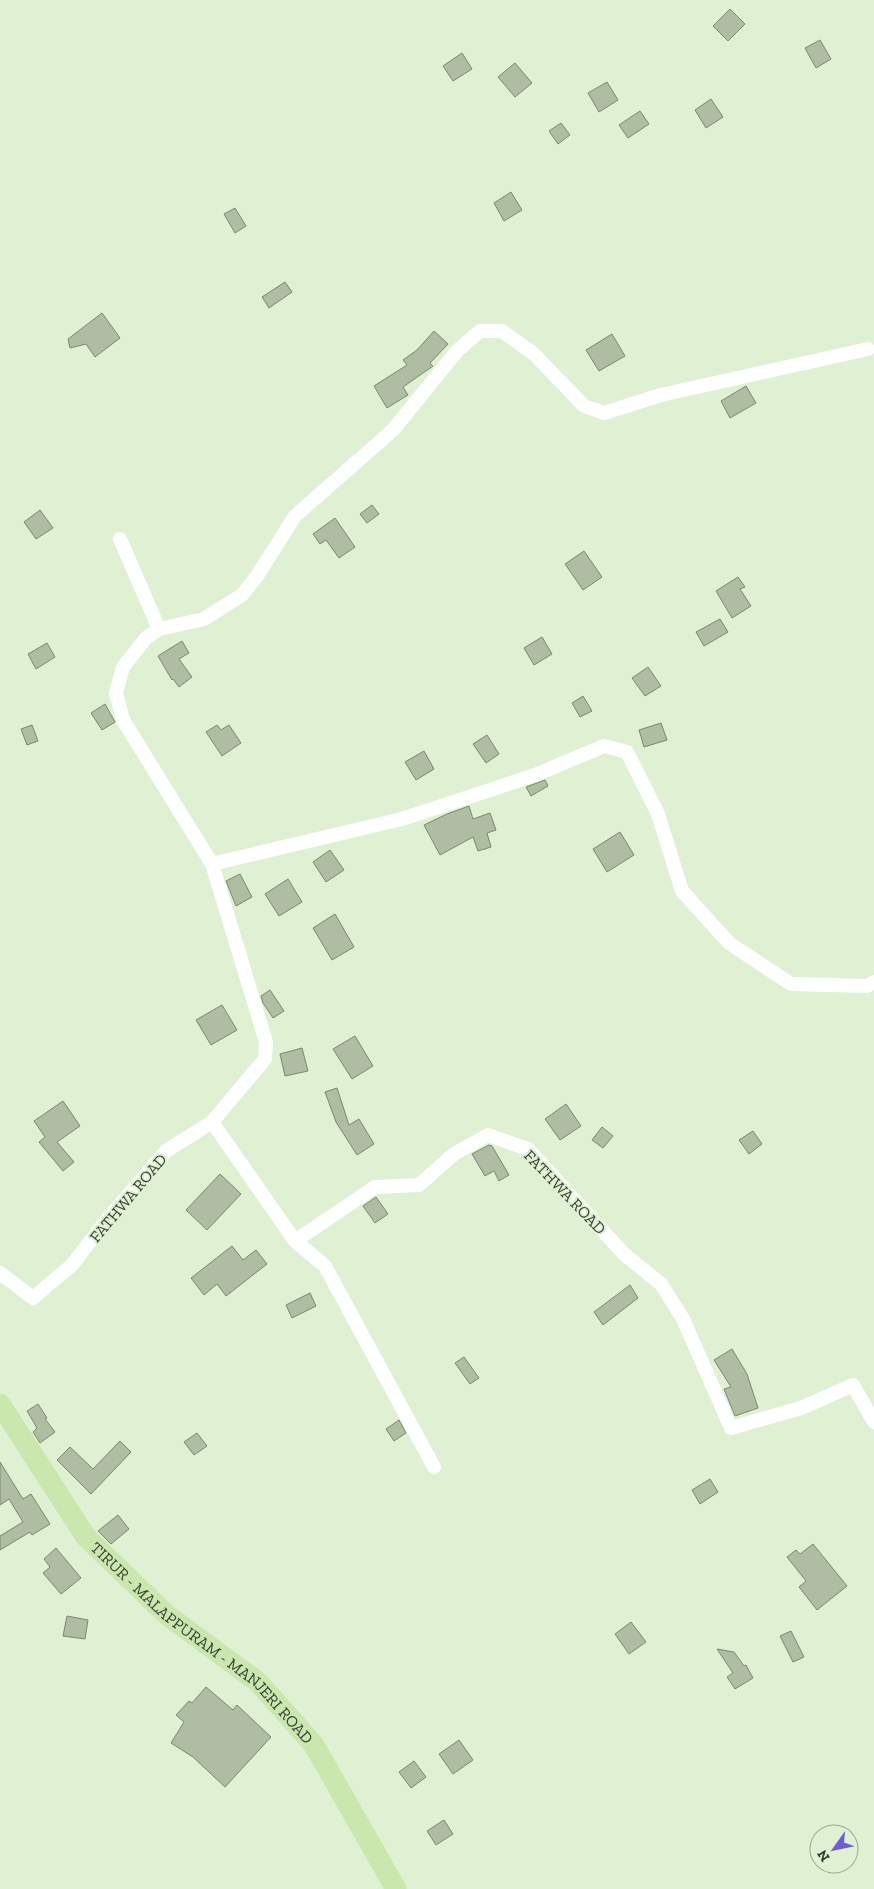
<svg xmlns="http://www.w3.org/2000/svg" width="874" height="1889" font-family="'Zilla Slab',serif">
	<rect width="100%" height="100%" fill="#e0f0d3"/>
	<!-- building -->
	<path fill="#afbda2" stroke="#7a886f" d="M730 9 745 24 728 41 713 26Z
		M820 40 831 59 816 68 805 48Z
		M462 53 472 69 453 81 443 66Z
		M515 63 532 83 515 97 498 77Z
		M607 82 618 100 599 112 588 93Z
		M711 99 723 117 706 128 695 110Z
		M640 111 649 124 628 138 619 125Z
		M561 123 570 135 558 144 549 131Z
		M511 192 522 210 504 221 494 203Z
		M235 208 246 226 235 233 224 214Z
		M285 282 292 292 269 308 262 297Z
		M102 313 120 338 95 357 86 344 70 348 68 339Z
		M434 331 448 344 430 363 433 366 403 387 408 395 387 408 374 386 407 365 403 360 417 350Z
		M612 334 625 356 599 371 586 350Z
		M746 386 756 403 730 418 721 401Z
		M372 505 379 514 367 523 360 514Z
		M40 510 53 528 36 539 24 522Z
		M335 518 355 547 339 558 326 540 320 544 313 534Z
		M584 551 602 577 583 590 565 564Z
		M738 577 745 587 740 589 751 606 732 618 716 591Z
		M720 619 728 632 704 646 696 632Z
		M542 637 552 654 534 665 524 648Z
		M182 641 189 653 179 659 192 677 179 687 173 679 172 680 158 656Z
		M47 643 55 657 36 669 28 654Z
		M648 667 661 686 645 696 632 678Z
		M583 696 592 711 580 717 572 703Z
		M105 704 115 722 102 730 91 713Z
		M661 723 667 740 644 747 639 730Z
		M32 725 38 741 27 745 21 729Z
		M217 725 221 730 229 725 241 743 222 756 206 732Z
		M487 735 499 754 486 763 473 744Z
		M424 751 434 769 416 780 405 762Z
		M545 780 548 786 531 796 526 787Z
		M469 806 473 819 490 813 496 830 487 833 491 847 478 851 473 837 440 855 424 825 447 814Z
		M620 832 634 855 607 872 593 849Z
		M330 850 344 870 326 882 313 862Z
		M240 874 252 897 236 906 226 881Z
		M288 879 302 902 279 916 265 894Z
		M335 914 354 947 332 960 313 928Z
		M270 990 284 1011 273 1018 263 1003 261 996Z
		M222 1005 237 1030 211 1045 196 1020Z
		M355 1036 373 1066 352 1079 333 1049Z
		M302 1048 308 1071 285 1076 280 1054Z
		M337 1088 349 1125 359 1119 374 1144 357 1155 336 1122 325 1092Z
		M63 1101 80 1126 57 1142 74 1162 63 1171 39 1142 45 1137 34 1121Z
		M566 1104 581 1126 560 1140 545 1119Z
		M602 1127 613 1136 603 1148 592 1140Z
		M753 1131 762 1144 749 1154 739 1140Z
		M489 1145 492 1146 509 1175 499 1181 494 1171 485 1176 472 1154Z
		M220 1174 241 1194 207 1230 186 1210Z
		M376 1197 388 1214 375 1223 363 1206Z
		M232 1246 243 1260 256 1250 267 1264 226 1296 217 1284 204 1295 191 1278Z
		M630 1285 638 1298 603 1325 594 1312Z
		M310 1293 316 1306 292 1318 286 1305Z
		M732 1349 747 1374 758 1408 735 1416 724 1389 731 1387 714 1360Z
		M464 1357 479 1378 470 1384 455 1363Z
		M38 1404 47 1418 45 1419 55 1432 40 1443 33 1432 37 1428 27 1411Z
		M399 1420 406 1433 394 1441 386 1429Z
		M197 1433 207 1446 194 1455 184 1442Z
		M120 1441 131 1452 91 1494 57 1460 70 1447 93 1469Z
		M0 1462 23 1499 31 1494 50 1524 32 1535 30 1532 0 1550V1536L23 1522 9 1499 0 1505Z
		M710 1479 718 1492 700 1504 692 1490Z
		M118 1515 129 1529 111 1544 98 1531Z
		M813 1544 847 1586 817 1610 799 1587 806 1581 787 1557 796 1550 800 1554Z
		M56 1548 81 1578 61 1594 43 1573 50 1567 44 1559Z
		M67 1616 88 1620 85 1639 63 1636Z
		M631 1622 646 1642 629 1654 615 1634Z
		M791 1631 804 1657 793 1662 780 1636Z
		M717 1649 734 1652 744 1666 746 1665 753 1678 735 1689 727 1677 733 1673Z
		M206 1687 233 1710 237 1705 271 1737 225 1787 193 1757 171 1743 184 1722 176 1715 189 1701 192 1703Z
		M459 1740 473 1760 453 1774 439 1754Z
		M414 1761 426 1777 411 1788 399 1772Z
		M444 1820 453 1834 436 1845 427 1831Z"/>
	<g fill="none" stroke-linecap="round" stroke-linejoin="round">
		<!-- minor -->
		<path stroke="#fff" stroke-width="14" d="M120 539 159 629
			M212 864 402 819 535 775 604 746 627 752 658 814 682 891 729 943 791 984 867 986 874 982
			M212 1122 265 1059 266 1042 212 864 123 720 116 693 123 667 146 638 159 629 204 619 242 595 257 576 295 516 393 430 457 351 480 331H502L534 354 584 406 604 413 661 395 868 349
			M295 1241 325 1266 434 1467
			M0 1273 33 1298 72 1265 109 1217 166 1151 212 1122 295 1241 375 1187 419 1185 454 1154 488 1135 528 1149 624 1254 661 1284 683 1319 731 1428 801 1408 853 1385 874 1422"/>
		<!-- primary -->
		<path stroke="#cae8ad" stroke-width="21" id="s1" d="M0 1404 86 1537 167 1615 258 1682 314 1745 396 1889"/>
	</g>
	<g text-anchor="middle" dominant-baseline="central" stroke-width="4" stroke-linejoin="round" paint-order="stroke">
		<!-- street labels -->
		<g font-size="16" fill="#373d32" stroke="#e0f0d3">
			<text transform="translate(565 1192) rotate(46)">FATHWA ROAD</text>
			<text transform="translate(128 1198) rotate(-50)">FATHWA ROAD</text>
			<text stroke="none"><textPath href="#s1" startOffset="316">TIRUR - MALAPPURAM - MANJERI ROAD</textPath></text>
		</g>
	</g>
	<!-- north arrow -->
	<g transform="translate(834 1849) rotate(237)"><circle r="24" fill="#e0f0d3" stroke="#9ca893"/>
	<path d="M0-4L9 19L0 12L-9 19Z" fill="#705cd6"/>
	<text y="-8" font-size="14" font-weight="bold" text-anchor="middle" fill="#373d32">N</text>
	</g>
</svg>
